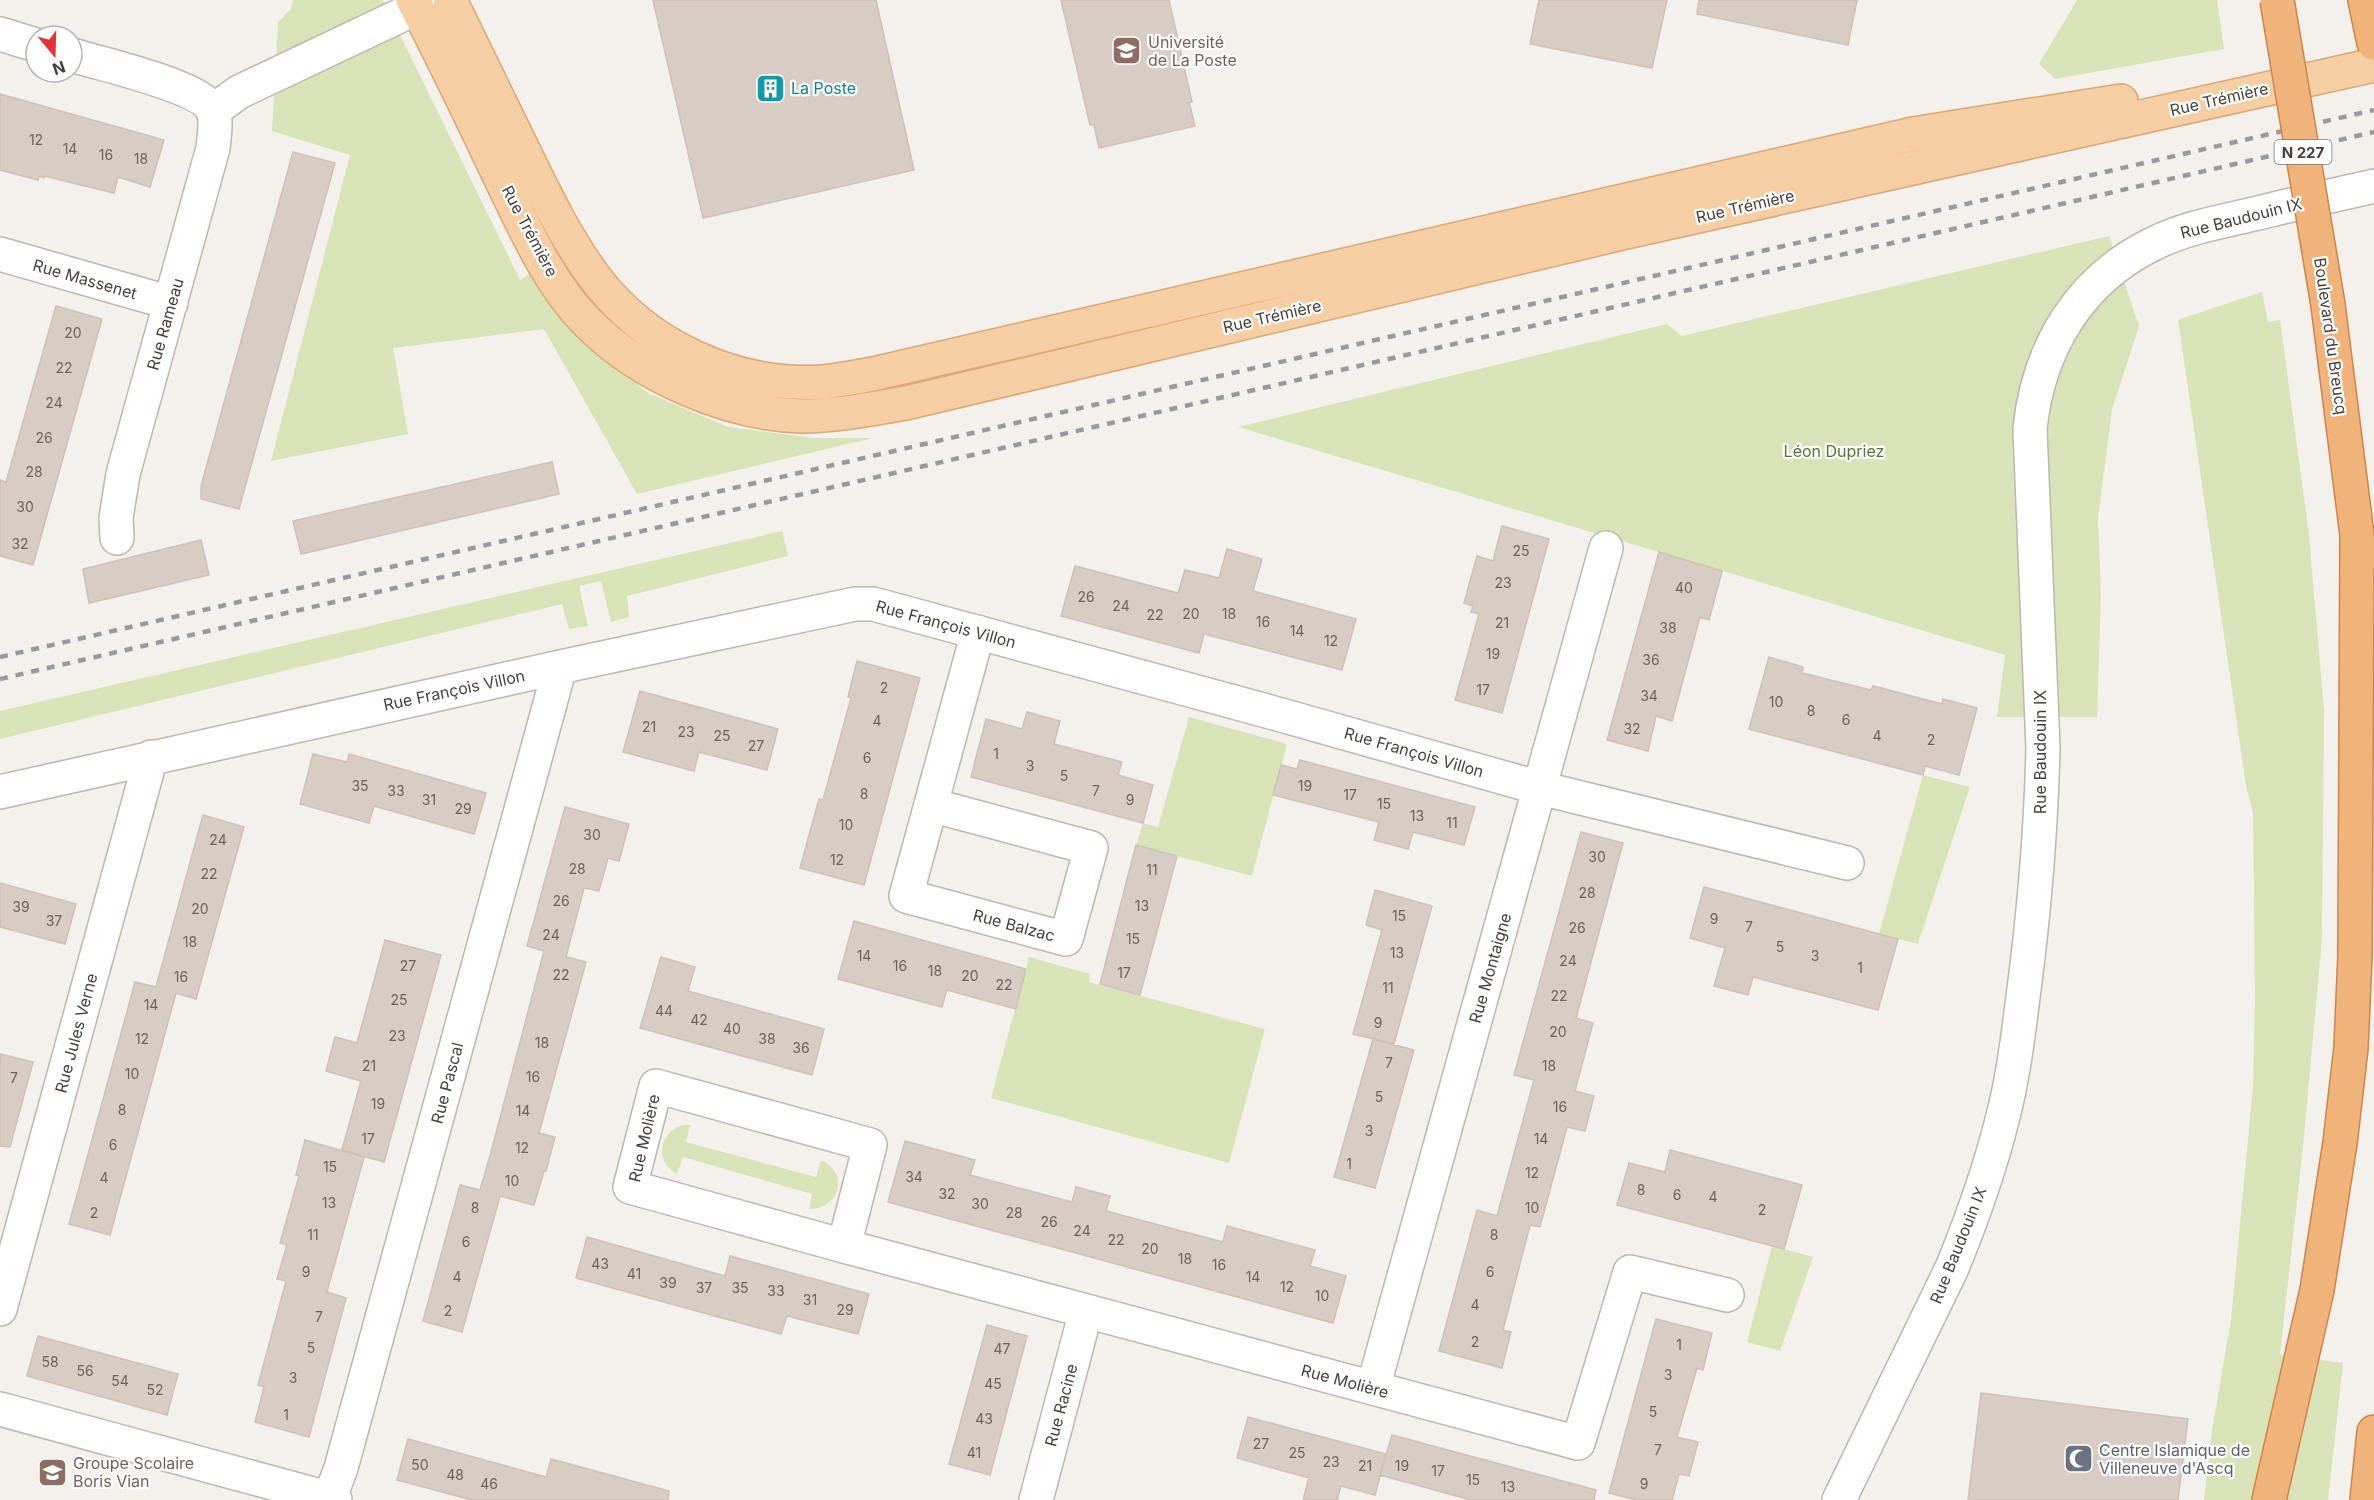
<svg xmlns="http://www.w3.org/2000/svg" width="2374" height="1500" font-family="Inter,sans-serif">
	<rect width="100%" height="100%" fill="#f4f0eb"/>
	<!-- green -->
	<path fill="#d8e4b8" d="M293 0H383L520 280 533 272 599 354 650 394 728 427 814 438H873L637 494 544 329 393 348 408 434 271 461 350 155 272 131 278 22 291 9Z
		M2077 0H2217L2224 49 2055 79 2039 64Z
		M2109 236 2139 326 2112 410 2098 518 2101 594 2097 717H1997L2005 655 1238 427 1667 324 1682 336Z
		M2262 292 2268 322 2280 320 2309 535 2324 710 2322 939 2303 1147 2280 1354 2343 1363 2328 1500H2204L2212 1430 2231 1320 2253 1086 2255 997 2253 813 2246 786 2178 320Z
		M782 531 788 556 627 596 629 617 611 622 601 581 579 586 588 626 569 629 562 604 0 739V711Z
		M1189 717 1287 744 1252 876 1136 845 1143 823 1158 827Z
		M1923 775 1970 787 1918 944 1879 934Z
		M1029 957 1090 974 1089 982 1265 1029 1229 1163 991 1098Z
		M682 1125H690L686 1142 816 1177 821 1160C850 1173 840 1209 809 1209L812 1194 683 1157 677 1174C654 1161 659 1133 682 1125Z
		M1772 1246 1813 1257 1780 1351 1747 1342Z"/>
	<!-- building -->
	<path fill="#d8cdc4" stroke="#cfc0b5" stroke-width="1.5" d="M653 0H876L914 170 703 218Z
		M1061 0H1169L1192 102H1189L1195 126 1099 148 1094 125H1090Z
		M1539 0H1667L1652 68 1530 44Z
		M1699 0H1857L1848 45 1697 14Z
		M0 94 164 140 150 187 118 177 114 193 44 176V178L39 176 38 180 0 170Z
		M293 152 335 163 239 509 201 499V486Z
		M56 306 102 319 33 565 0 556V480L6 482Z
		M552 462 559 494 301 554 293 521Z
		M1502 526 1549 539 1502 713 1455 700 1479 614 1471 612 1473 606 1464 603 1477 556 1493 561Z
		M201 540 209 575 89 603 83 569Z
		M1227 549 1262 559 1253 591 1356 619 1342 670 1204 634 1199 653 1061 616 1075 566 1178 593 1185 570 1219 578Z
		M1659 552 1722 571 1709 620 1700 617 1672 721 1656 716 1648 751 1607 740Z
		M1769 657 1803 667 1802 673 1871 690 1873 686 1942 704 1943 699 1977 708 1959 775 1925 766 1923 775 1749 729Z
		M857 661 920 678 864 885 800 868 819 799 823 800 851 698 848 697Z
		M640 691 778 729 767 770 699 752 694 771 623 752Z
		M1027 712 1060 721 1054 744 1122 762 1118 775 1153 785 1143 823 971 777 986 719 1022 729Z
		M313 754 347 762 349 754 486 793 474 834 374 806 369 823 300 804Z
		M1300 760 1475 807 1464 845 1413 832 1408 849 1374 840 1379 822 1273 795 1281 765 1297 769Z
		M565 807 629 824 619 861 608 858 599 891 584 888 566 957 586 962 539 1133 555 1137 546 1171H544L534 1205 500 1196 462 1332 423 1321 460 1185 480 1190 490 1156 544 951 527 946Z
		M203 815 244 827 196 999 176 993 110 1235 69 1224 135 982 156 987Z
		M1581 832 1623 843 1576 1018 1593 1023 1575 1091 1594 1096 1585 1131 1567 1127 1540 1227 1530 1225 1503 1330 1511 1332 1502 1368 1439 1351 1477 1210 1497 1216 1534 1080 1514 1075Z
		M1136 845 1177 856 1140 995 1100 984Z
		M0 883 76 904 65 944 0 927Z
		M1704 887 1898 939 1878 1010 1753 977 1748 995 1714 986 1725 948 1690 938Z
		M1375 890 1432 906 1394 1044 1353 1034 1382 930 1366 925Z
		M854 921 1026 969 1016 1009 947 990 942 1007 838 979Z
		M385 940 441 955 384 1162 342 1150 361 1081 326 1071 335 1037 357 1043Z
		M661 957 695 967 688 991 824 1029 812 1075 640 1028Z
		M1373 1039 1414 1050 1375 1188 1334 1177Z
		M0 1054 33 1062 10 1147 0 1146Z
		M305 1140 364 1157 327 1292 346 1298 309 1437 255 1422 264 1387 258 1385 286 1281 277 1279 287 1245 280 1243 299 1176 296 1175Z
		M905 1141 975 1160 970 1175 1072 1202 1076 1187 1110 1196 1106 1211 1223 1242 1227 1226 1315 1250 1310 1266 1346 1276 1333 1323 888 1202Z
		M1670 1150 1802 1185 1784 1249 1617 1205 1629 1163 1665 1172Z
		M587 1237 725 1276 730 1256 869 1294 858 1334 787 1316 781 1334 576 1278Z
		M1656 1319 1712 1333 1703 1370 1697 1368 1677 1437 1698 1442 1689 1476 1679 1474 1672 1500H1636L1609 1493Z
		M987 1325 1027 1336 990 1475 949 1464Z
		M38 1336 178 1374 167 1415 27 1376Z
		M1981 1393 2188 1419 2178 1500H1968Z
		M1248 1417 1386 1454 1375 1495 1341 1486 1337 1500H1303L1309 1478 1237 1458Z
		M1392 1435 1596 1490 1594 1500H1471L1380 1475Z
		M408 1439 546 1477 551 1459 669 1491 668 1500H472L397 1480Z"/>
	<g fill="none" stroke-linecap="round" stroke-linejoin="round">
		<defs>
			<path id="minor" d="M0 34 36 45
				M72 55C100 64 202 86 213 111 217 121 214 137 213 148L123 474 116 518 117 538
				M213 111 239 92 433 0
				M0 254 171 303
				M0 792 560 667 855 604H873L1274 713 1540 788 1847 863
				M931 805 1091 848 1066 939 906 896 978 632
				M844 1246 630 1187 656 1086 870 1145 844 1246 1578 1443 1630 1272 1727 1295
				M0 1309 151 757
				M1373 1388 1606 548
				M0 1409 335 1500
				M329 1500 341 1468 560 667
				M1036 1500 1086 1311
				M1839 1500 1952 1268C1975 1212 1995 1155 2008 1095 2015 1063 2019 1030 2023 997 2034 914 2041 831 2043 748L2030 429C2038 349 2079 280 2153 244 2184 228 2220 222 2254 214 2294 204 2334 195 2374 186"/>
			<path id="major" d="M413 0C443 57 471 116 499 175 523 224 548 283 587 322 640 376 727 414 802 416 837 416 871 409 906 403L1622 233 2374 65
				M450 0C475 52 501 104 526 156 546 197 566 238 593 275 645 346 736 388 823 382 840 380 857 377 873 374L1913 134 2121 101"/>
			<path id="highway" d="M2365 0 2374 43
				M2328 305 2360 559
				M2269 1500 2317 1290 2340 1143 2351 1048 2355 955 2357 537
				M2367 1500 2374 1432"/>
		</defs>
		<!-- minor casing -->
		<use href="#minor" stroke="#bfb6ae" stroke-width="36"/>
		<!-- major casing -->
		<use href="#major" stroke="#d9a874" stroke-width="36"/>
		<!-- highway casing -->
		<use href="#highway" stroke="#cf854a" stroke-width="36"/>
		<!-- minor -->
		<use href="#minor" stroke="#fff" stroke-width="33"/>
		<!-- major -->
		<use href="#major" stroke="#f5cea3" stroke-width="33"/>
		<!-- highway -->
		<use href="#highway" stroke="#f0b37a" stroke-width="33"/>
		<!-- rail -->
		<path stroke="#999" stroke-width="4.5" stroke-dasharray="8 8" stroke-linecap="butt" d="M0 657 2374 110
			M0 679 2374 132"/>
		<defs>
			<path id="highway-bridge" d="M2277 0 2328 305"/>
		</defs>
		<!-- highway-bridge casing -->
		<use href="#highway-bridge" stroke="#cf854a" stroke-width="36" stroke-linecap="butt"/>
		<!-- highway-bridge -->
		<use href="#highway-bridge" stroke="#f0b37a" stroke-width="33"/>
	</g>
	<!-- icons -->
	<defs>
		<symbol id="university-square" viewBox="-11 -11 22 22"><rect x="-9" y="-9" width="18" height="18" rx="4" fill="#8d6e63" stroke="#fff"/><path d="M0-5L7-2L0 1L-7-2ZM-4 1L0 2.5L4 1V4Q0 6-4 4Z" fill="#fff"/></symbol>
		<symbol id="building-square" viewBox="-11 -11 22 22"><rect x="-9" y="-9" width="18" height="18" rx="4" fill="#0f9aa8" stroke="#fff"/><path d="M-4-6H4V6H1V3H-1V6H-4ZM-2.5-4.3h1.7v1.8h-1.7ZM.8-4.3h1.7v1.8H.8ZM-2.5-1h1.7V.8h-1.7ZM.8-1h1.7V.8H.8Z" fill="#fff"/></symbol>
		<symbol id="mosque-square" viewBox="-11 -11 22 22"><rect x="-9" y="-9" width="18" height="18" rx="4" fill="#6b7280" stroke="#fff"/><path d="M3.5-4.9A6 6 0 1 0 3.5 4.9A5 5 0 1 1 3.5-4.9Z" fill="#fff"/></symbol>
		<symbol id="school-square" viewBox="-11 -11 22 22"><rect x="-9" y="-9" width="18" height="18" rx="4" fill="#8d6e63" stroke="#fff"/><path d="M0-5L7-2L0 1L-7-2ZM-4 1L0 2.5L4 1V4Q0 6-4 4Z" fill="#fff"/></symbol>
	</defs>
	<g fill-rule="evenodd">
		<use href="#university-square" x="1110" y="34" width="33" height="33"/>
		<use href="#building-square" x="754" y="72" width="33" height="33"/>
		<use href="#mosque-square" x="2062" y="1442" width="33" height="33"/>
		<use href="#school-square" x="36" y="1456" width="33" height="33"/>
	</g>
	<g text-anchor="middle" dominant-baseline="central" stroke-width="4.5" stroke-linejoin="round" paint-order="stroke">
		<!-- number labels -->
		<g font-size="14" fill="#6c625c">
			<text x="36" y="139">12</text>
			<text x="70" y="148">14</text>
			<text x="106" y="154">16</text>
			<text x="141" y="158">18</text>
			<text x="73" y="332">20</text>
			<text x="64" y="367">22</text>
			<text x="54" y="402">24</text>
			<text x="44" y="437">26</text>
			<text x="34" y="471">28</text>
			<text x="25" y="506">30</text>
			<text x="20" y="543">32</text>
			<text x="1521" y="550">25</text>
			<text x="1503" y="582">23</text>
			<text x="1684" y="587">40</text>
			<text x="1086" y="596">26</text>
			<text x="1121" y="605">24</text>
			<text x="1191" y="613">20</text>
			<text x="1229" y="613">18</text>
			<text x="1155" y="614">22</text>
			<text x="1263" y="621">16</text>
			<text x="1502" y="622">21</text>
			<text x="1668" y="627">38</text>
			<text x="1297" y="630">14</text>
			<text x="1331" y="640">12</text>
			<text x="1493" y="653">19</text>
			<text x="1651" y="659">36</text>
			<text x="884" y="687">2</text>
			<text x="1483" y="689">17</text>
			<text x="1649" y="695">34</text>
			<text x="1776" y="701">10</text>
			<text x="1811" y="710">8</text>
			<text x="1846" y="719">6</text>
			<text x="877" y="720">4</text>
			<text x="649" y="726">21</text>
			<text x="1632" y="728">32</text>
			<text x="686" y="731">23</text>
			<text x="722" y="735">25</text>
			<text x="1877" y="735">4</text>
			<text x="1931" y="739">2</text>
			<text x="756" y="745">27</text>
			<text x="996" y="753">1</text>
			<text x="867" y="757">6</text>
			<text x="1030" y="765">3</text>
			<text x="1064" y="775">5</text>
			<text x="360" y="785">35</text>
			<text x="1305" y="785">19</text>
			<text x="396" y="790">33</text>
			<text x="1096" y="790">7</text>
			<text x="864" y="793">8</text>
			<text x="1350" y="794">17</text>
			<text x="429" y="799">31</text>
			<text x="1130" y="799">9</text>
			<text x="1384" y="803">15</text>
			<text x="463" y="808">29</text>
			<text x="1417" y="815">13</text>
			<text x="1452" y="822">11</text>
			<text x="846" y="824">10</text>
			<text x="592" y="834">30</text>
			<text x="218" y="839">24</text>
			<text x="1597" y="856">30</text>
			<text x="837" y="859">12</text>
			<text x="577" y="868">28</text>
			<text x="1152" y="869">11</text>
			<text x="209" y="873">22</text>
			<text x="1587" y="892">28</text>
			<text x="561" y="900">26</text>
			<text x="1142" y="905">13</text>
			<text x="21" y="906">39</text>
			<text x="200" y="908">20</text>
			<text x="1399" y="915">15</text>
			<text x="1714" y="918">9</text>
			<text x="54" y="920">37</text>
			<text x="1749" y="926">7</text>
			<text x="1577" y="927">26</text>
			<text x="551" y="934">24</text>
			<text x="1133" y="938">15</text>
			<text x="190" y="941">18</text>
			<text x="1780" y="946">5</text>
			<text x="1397" y="952">13</text>
			<text x="864" y="955">14</text>
			<text x="1815" y="955">3</text>
			<text x="1568" y="960">24</text>
			<text x="408" y="965">27</text>
			<text x="900" y="965">16</text>
			<text x="1860" y="967">1</text>
			<text x="935" y="970">18</text>
			<text x="1124" y="972">17</text>
			<text x="561" y="974">22</text>
			<text x="970" y="975">20</text>
			<text x="181" y="976">16</text>
			<text x="1004" y="984">22</text>
			<text x="1388" y="987">11</text>
			<text x="1559" y="995">22</text>
			<text x="399" y="999">25</text>
			<text x="151" y="1004">14</text>
			<text x="664" y="1010">44</text>
			<text x="699" y="1019">42</text>
			<text x="1378" y="1022">9</text>
			<text x="732" y="1028">40</text>
			<text x="1558" y="1031">20</text>
			<text x="397" y="1035">23</text>
			<text x="142" y="1038">12</text>
			<text x="767" y="1038">38</text>
			<text x="542" y="1042">18</text>
			<text x="801" y="1047">36</text>
			<text x="1389" y="1062">7</text>
			<text x="369" y="1065">21</text>
			<text x="1549" y="1065">18</text>
			<text x="132" y="1073">10</text>
			<text x="533" y="1076">16</text>
			<text x="14" y="1077">7</text>
			<text x="1379" y="1096">5</text>
			<text x="378" y="1103">19</text>
			<text x="1560" y="1106">16</text>
			<text x="122" y="1109">8</text>
			<text x="523" y="1110">14</text>
			<text x="1369" y="1130">3</text>
			<text x="368" y="1138">17</text>
			<text x="1541" y="1138">14</text>
			<text x="113" y="1144">6</text>
			<text x="522" y="1147">12</text>
			<text x="1349" y="1163">1</text>
			<text x="330" y="1166">15</text>
			<text x="1532" y="1172">12</text>
			<text x="914" y="1176">34</text>
			<text x="104" y="1177">4</text>
			<text x="512" y="1180">10</text>
			<text x="1641" y="1189">8</text>
			<text x="947" y="1193">32</text>
			<text x="1677" y="1194">6</text>
			<text x="1713" y="1196">4</text>
			<text x="329" y="1202">13</text>
			<text x="980" y="1203">30</text>
			<text x="475" y="1207">8</text>
			<text x="1532" y="1207">10</text>
			<text x="1762" y="1209">2</text>
			<text x="94" y="1212">2</text>
			<text x="1014" y="1212">28</text>
			<text x="1049" y="1221">26</text>
			<text x="1082" y="1230">24</text>
			<text x="313" y="1234">11</text>
			<text x="1494" y="1234">8</text>
			<text x="1116" y="1239">22</text>
			<text x="466" y="1241">6</text>
			<text x="1150" y="1248">20</text>
			<text x="1185" y="1258">18</text>
			<text x="600" y="1263">43</text>
			<text x="1219" y="1264">16</text>
			<text x="306" y="1271">9</text>
			<text x="1490" y="1271">6</text>
			<text x="634" y="1273">41</text>
			<text x="457" y="1276">4</text>
			<text x="1253" y="1276">14</text>
			<text x="668" y="1282">39</text>
			<text x="1287" y="1286">12</text>
			<text x="704" y="1287">37</text>
			<text x="740" y="1287">35</text>
			<text x="776" y="1290">33</text>
			<text x="1322" y="1295">10</text>
			<text x="810" y="1299">31</text>
			<text x="1475" y="1304">4</text>
			<text x="845" y="1309">29</text>
			<text x="448" y="1310">2</text>
			<text x="319" y="1316">7</text>
			<text x="1475" y="1341">2</text>
			<text x="1679" y="1344">1</text>
			<text x="311" y="1347">5</text>
			<text x="1002" y="1348">47</text>
			<text x="50" y="1361">58</text>
			<text x="85" y="1370">56</text>
			<text x="1668" y="1374">3</text>
			<text x="293" y="1377">3</text>
			<text x="120" y="1380">54</text>
			<text x="993" y="1383">45</text>
			<text x="155" y="1389">52</text>
			<text x="1653" y="1411">5</text>
			<text x="286" y="1414">1</text>
			<text x="984" y="1418">43</text>
			<text x="1261" y="1443">27</text>
			<text x="1658" y="1449">7</text>
			<text x="974" y="1452">41</text>
			<text x="1297" y="1452">25</text>
			<text x="1331" y="1461">23</text>
			<text x="420" y="1464">50</text>
			<text x="1365" y="1465">21</text>
			<text x="1402" y="1465">19</text>
			<text x="1438" y="1470">17</text>
			<text x="455" y="1474">48</text>
			<text x="1473" y="1479">15</text>
			<text x="489" y="1483">46</text>
			<text x="1644" y="1483">9</text>
			<text x="1508" y="1486">13</text>
		</g>
		<!-- shield labels -->
		<rect fill="#fff" stroke="#7f7974" stroke-width="1.5" x="2274.5" y="140" width="57" height="24" rx="4.5"/>
		<g font-size="15" font-weight="bold" fill="#483f39">
			<text x="2303" y="152">N 227</text>
		</g>
		<!-- education labels -->
		<g font-size="16" fill="#785e54" stroke="#fff" text-anchor="start">
			<text x="1148" y="42">Université<tspan x="1148" dy="18">de La Poste</tspan></text>
			<text x="73" y="1463">Groupe Scolaire<tspan x="73" dy="18">Boris Vian</tspan></text>
		</g>
		<!-- culture labels -->
		<g font-size="16" fill="#0d838f" stroke="#fff" text-anchor="start">
			<text x="791" y="88">La Poste</text>
		</g>
		<!-- street labels -->
		<g font-size="16" fill="#483f39" stroke="#fff">
			<text transform="translate(2219 99) rotate(-13)">Rue Trémière</text>
			<text transform="translate(1745 206) rotate(-13)">Rue Trémière</text>
			<text transform="translate(2241 218) rotate(-14)">Rue Baudouin IX</text>
			<text transform="translate(530 231) rotate(62)">Rue Trémière</text>
			<text transform="translate(85 279) rotate(16)">Rue Massenet</text>
			<text transform="translate(1272 316) rotate(-13)">Rue Trémière</text>
			<text transform="translate(165 324) rotate(-74)">Rue Rameau</text>
			<text transform="translate(2331 336) rotate(82)">Boulevard du Breucq</text>
			<text transform="translate(946 624) rotate(15)">Rue François Villon</text>
			<text transform="translate(454 690) rotate(-12)">Rue François Villon</text>
			<text transform="translate(1414 752) rotate(16)">Rue François Villon</text>
			<text transform="translate(2040 752) rotate(-90)">Rue Baudouin IX</text>
			<text transform="translate(1014 925) rotate(15)">Rue Balzac</text>
			<text transform="translate(1490 968) rotate(-74)">Rue Montaigne</text>
			<text transform="translate(76 1033) rotate(-75)">Rue Jules Verne</text>
			<text transform="translate(447 1083) rotate(-75)">Rue Pascal</text>
			<text transform="translate(644 1138) rotate(-77)">Rue Molière</text>
			<text transform="translate(1958 1245) rotate(-68)">Rue Baudouin IX</text>
			<text transform="translate(1345 1381) rotate(15)">Rue Molière</text>
			<text transform="translate(1061 1405) rotate(-75)">Rue Racine</text>
		</g>
		<!-- park labels -->
		<g font-size="16" fill="#577532" stroke="#fff">
			<text x="1834" y="451">Léon Dupriez</text>
		</g>
		<!-- worship labels -->
		<g font-size="16" fill="#5b616d" stroke="#fff" text-anchor="start">
			<text x="2099" y="1450">Centre Islamique de<tspan x="2099" dy="18">Villeneuve d'Ascq</tspan></text>
		</g>
	</g>
	<!-- north arrow -->
	<g transform="translate(54 54) rotate(161)"><circle r="28" fill="#ffffff" stroke="#b6b2b0" stroke-width="1.5"/>
	<path d="M0-4.5L10 22L0 15L-10 22Z" fill="#e63137"/>
	<text y="-9" font-size="16" font-weight="bold" text-anchor="middle" fill="#483f39">N</text>
	</g>
</svg>
